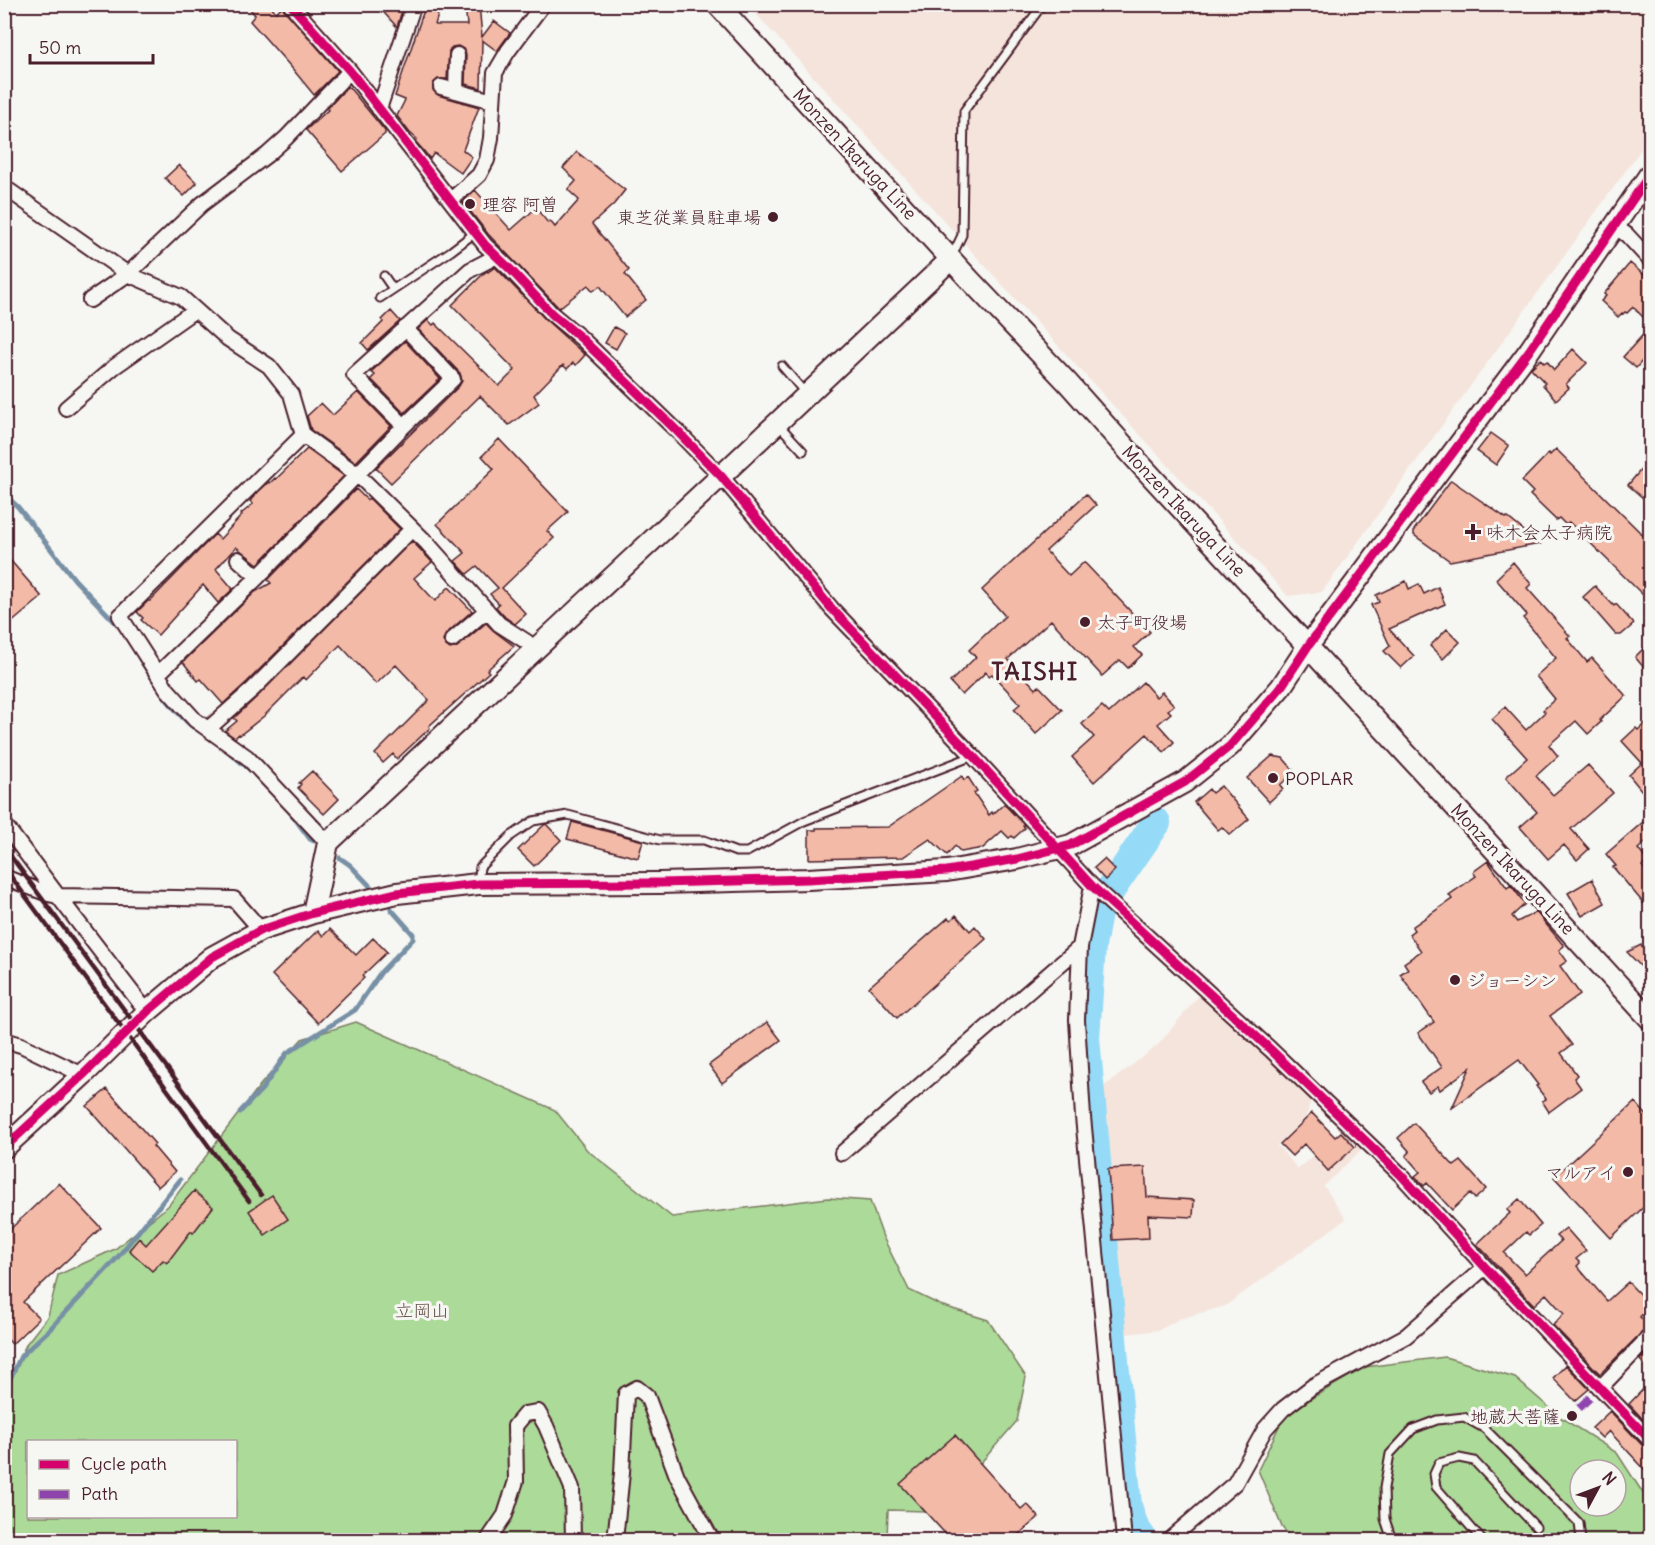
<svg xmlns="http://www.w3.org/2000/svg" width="1655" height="1545" font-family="Delius,'Klee One',sans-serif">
	<rect width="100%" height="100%" fill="#f6f6f2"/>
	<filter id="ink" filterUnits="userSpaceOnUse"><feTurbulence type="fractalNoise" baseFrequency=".0167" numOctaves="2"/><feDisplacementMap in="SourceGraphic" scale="12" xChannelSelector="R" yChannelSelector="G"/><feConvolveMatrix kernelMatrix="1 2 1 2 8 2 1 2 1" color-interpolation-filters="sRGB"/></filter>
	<g filter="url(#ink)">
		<!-- built -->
		<path fill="#f5e4dc" d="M748 5H1650V137L1322 592 1288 596 975 255Z
			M1201 993 1311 1099 1306 1117 1277 1145 1298 1169 1342 1129 1363 1148 1324 1186 1346 1219 1225 1306 1179 1319 1159 1330 1117 1335 1097 1092 1157 1046Z"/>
		<!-- green -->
		<path fill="#acda99" stroke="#7b7c62" stroke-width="1.5" fill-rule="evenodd" d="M356 1022 555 1110 587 1150 672 1217 828 1198 870 1201 883 1237 909 1290 940 1305 988 1320 1026 1377 1017 1421 978 1466 927 1511 888 1510 887 1540H5L4 1389 27 1343 48 1316 58 1275 115 1249 168 1206 261 1084 302 1039ZM28 1442H236V1516H28Z
			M1445 1357 1515 1378 1560 1417 1617 1453 1650 1504V1540H1292L1282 1527 1258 1470 1283 1418 1317 1395 1365 1367ZM1580 1470H1616V1506H1580Z"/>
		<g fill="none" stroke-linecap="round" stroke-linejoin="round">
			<!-- stream -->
			<path stroke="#7790a5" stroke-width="5" d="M4 494 18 507 75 580 117 624
				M140 659C157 685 169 707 193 727
				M230 753 253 772
				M290 812 310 839 314 841
				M340 858 350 865 369 885
				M240 1112 262 1089 287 1053 355 1010 381 972 413 939V934L391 909
				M4 1391 21 1356 50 1329 117 1258 180 1180"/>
			<!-- river -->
			<path stroke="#95dbf7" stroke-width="30" d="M1143 1540 1134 1527 1127 1506 1085 1038 1091 946 1098 908 1156 823"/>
		</g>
		<!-- building -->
		<path fill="#f2baa7" stroke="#4a1f2b" stroke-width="1.5" d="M246 4H269L276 12 282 7 338 71 314 95 291 67 250 21 255 15Z
			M376 4H404L397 27Z
			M465 4H479L482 37 494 21 510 33 497 51 482 40 481 88 465 84 466 55 465 50 458 46 452 47 449 51 447 79H438L433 84V90L438 95 479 107 463 150 472 157 461 173 434 153 430 159 423 150 415 141 417 139 410 133 397 116 405 100 395 96 425 7 439 11 435 25H467Z
			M348 86 385 131V134L342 171 306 130 328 110 327 109Z
			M577 152 625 190 614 204 592 224 629 270 625 274 646 300 625 317 600 286 593 291 588 285 559 308 488 234 463 202 475 190 511 230 536 208 548 223 550 221 555 227 579 200 568 190 576 181 563 168Z
			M179 165 197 183 184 196 165 178Z
			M1630 263 1650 280V324L1633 307 1627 313 1625 312 1623 314 1622 313 1618 317 1601 301 1606 296 1604 294Z
			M495 267 546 320 585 355 576 365 573 363 567 369 563 365 534 395 539 403 509 425 480 396 391 483 376 468 459 386 462 381 460 373 418 329 428 320 433 325 435 323 499 386 515 370 452 305 483 274 487 271 488 272Z
			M391 311 400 321 368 350 362 343 383 322 382 320Z
			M614 327 625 333 616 349 605 343Z
			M1650 327V352L1636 368 1623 357Z
			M405 341 440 379 404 413 371 379 375 375 371 372Z
			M1573 349 1587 363 1566 384 1569 388 1556 400 1543 385 1545 383 1531 368 1541 359 1544 363 1547 361 1554 370Z
			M358 392 391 426 356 462 311 430 307 416 321 403 333 415Z
			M1491 433 1509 446 1496 465 1477 451Z
			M499 439 568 512 547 531 554 538 502 588 526 614 515 624 505 617 496 607 499 604 490 594 498 588 477 566 467 574 455 561 465 553 437 524 494 469 482 456Z
			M307 449 344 476 258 564 236 547 216 569 233 589 218 603 203 585 158 635 141 620 143 618 137 612 148 601H150L215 534 220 539 242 515 241 514 253 504 250 501 256 494 269 482 270 483 275 478 276 479Z
			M1556 449 1650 542V589L1644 596 1569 522 1566 525 1559 518 1556 520 1530 495 1533 492 1522 481 1549 453 1550 455Z
			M1650 459V504L1628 485Z
			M1451 480 1506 518 1507 517 1540 544 1450 561 1414 535V530Z
			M356 489 367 500 369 498 400 529 247 682 223 704 201 679 198 681 183 662 255 592 271 583 268 580Z
			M1086 494 1096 505 1046 551 1069 576 1084 562 1150 632 1134 647 1142 655 1128 668 1120 660 1102 676 1051 620 1008 659 1036 689 1039 686 1062 710 1036 734 1014 709 1020 704 992 674 989 676 986 672 962 695 950 682 976 657 969 650 1005 616 982 590Z
			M412 541 432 562 414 578 435 601 449 587 472 611 446 634 443 641 446 646 450 649 457 647 486 623 494 631 514 646 487 670 489 672 429 726 430 728 397 759 393 754 383 763 375 754 429 700 396 665 376 684 340 645 306 680 303 677 264 716 240 735 239 734 235 738 225 731 237 721 234 718 259 695Z
			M4 553 42 597 4 629Z
			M1513 562 1531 584 1527 588 1570 636 1567 638 1587 662 1592 658 1626 696 1600 720 1601 722 1588 734 1576 721 1549 745 1558 756 1536 776 1553 795 1588 765 1613 793 1571 829 1589 849 1577 860 1564 845 1548 859 1520 827 1537 812 1506 777 1527 758 1492 719 1505 707 1526 730 1545 712 1543 710 1555 699 1536 676 1556 658 1523 618 1527 615 1496 579Z
			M1406 581 1409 589 1419 584 1424 594 1438 587 1445 604 1389 629 1414 656 1401 668 1384 651 1390 646 1371 605 1379 602 1376 595Z
			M1595 586 1614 606 1616 604 1634 624 1621 635H1616L1583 597Z
			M1447 629 1460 642 1443 659 1430 646Z
			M1644 648 1650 656V675L1635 657Z
			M1143 682 1156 697 1162 692 1174 705 1168 710 1171 713 1158 724 1174 742 1164 752 1147 734 1094 782 1072 757 1094 737 1082 724 1102 706 1109 713Z
			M1650 719V801L1629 775 1642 763 1622 741 1636 728 1638 730Z
			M1272 756 1283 758 1295 772 1280 785 1283 789 1269 802 1247 778Z
			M312 771 339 799 324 814 298 788 301 784 299 783Z
			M962 776 964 780 968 777 977 791 974 793 989 815 992 812 993 814 1004 804 1024 825 1023 826 1025 828 1014 838 1012 836 1009 838 1002 831 983 848 961 852 955 846 947 855 930 839 903 857 809 859V830H816V828L888 827Z
			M1221 786 1249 819 1230 835 1222 827 1218 830 1194 802 1209 789 1212 793Z
			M1650 816V838L1638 849 1648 862 1642 866 1650 876V911L1613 867 1616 866 1606 854Z
			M572 822 643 841 638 858 567 839Z
			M546 824 561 840 534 866 518 850 544 825Z
			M1104 859 1115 870 1105 880 1094 868Z
			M1488 861 1507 888 1511 885 1525 904 1512 916 1517 922 1536 912 1564 946 1559 950 1567 961 1560 966 1580 994 1550 1016 1572 1045 1561 1053 1577 1075 1574 1078 1581 1088 1549 1112 1542 1101 1546 1099 1536 1086 1538 1085 1519 1060 1452 1108 1470 1068 1440 1090 1438 1086 1429 1092 1421 1082 1442 1067 1418 1033 1434 1022 1400 974 1408 969 1404 963 1421 951 1409 934 1414 930 1412 927 1452 899 1449 895 1476 876 1473 872Z
			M1592 879 1605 903 1582 916 1568 893Z
			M956 915 970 931 975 926 986 939 897 1018 869 987 948 918 951 920Z
			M330 929 356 955 373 938 387 952 362 976 364 978 318 1023 272 975 318 930 323 936Z
			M1641 945 1650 964V976L1627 952Z
			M767 1022 781 1040 722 1083 709 1065Z
			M107 1089 155 1144 153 1146 175 1172 158 1187 87 1106Z
			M1635 1102 1650 1119V1201L1611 1238 1554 1177Z
			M1312 1113 1335 1137 1341 1132 1355 1147 1328 1171 1304 1144 1292 1156 1280 1144Z
			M1414 1123 1454 1166 1461 1161 1486 1189 1475 1199 1470 1193 1452 1210 1427 1183 1424 1186 1415 1176 1420 1172 1406 1156 1410 1152 1398 1138Z
			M1145 1167 1147 1197 1194 1200 1193 1217 1148 1215 1149 1238 1113 1240 1108 1169Z
			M59 1183 101 1228 23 1302 39 1318 12 1344 4 1336V1235Z
			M194 1191 213 1207 193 1233 191 1231 167 1263 163 1260 152 1271 129 1250 139 1238 146 1245Z
			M272 1195 288 1219 265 1235 249 1211Z
			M1519 1199 1541 1225 1529 1235 1526 1232 1504 1253 1525 1274 1561 1241 1556 1236 1566 1228 1586 1251 1576 1259 1580 1263 1577 1266 1607 1301 1628 1282 1650 1305 1640 1317 1650 1327 1644 1330 1600 1374 1553 1325 1564 1314 1546 1294 1534 1305 1477 1244 1510 1213 1507 1210Z
			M1650 1348V1371L1640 1360Z
			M1566 1365 1589 1389 1575 1401 1553 1378Z
			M1650 1382V1427L1629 1404Z
			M1610 1411 1643 1446 1650 1449V1475L1609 1431 1602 1438 1592 1428Z
			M955 1435 1021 1509 1027 1504 1039 1517 1012 1540H951L900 1484Z"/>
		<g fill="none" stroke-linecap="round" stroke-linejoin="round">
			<defs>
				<path id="lane" d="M952 256 962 235 964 111 1043 4
					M384 276 393 289
					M380 298 451 251 476 232
					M782 366 806 394
					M778 424 803 451
					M478 883 480 867 511 836 533 821 568 815 660 840H704L736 852H747L804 821 973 756
					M1392 1540 1385 1519 1384 1488 1390 1454 1413 1429 1437 1420 1464 1417 1485 1429 1579 1523 1581 1540
					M1482 1540 1436 1487 1434 1474 1439 1463 1459 1458 1474 1461 1536 1527"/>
				<path id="street" d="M290 4 350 71 485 245 511 270 552 314 581 338 677 431 721 476 832 609 973 756 1092 886 1270 1049 1401 1175 1485 1267 1650 1440
					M441 87 493 101
					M456 91 457 55
					M379 109 414 4
					M4 187 128 274 181 297 228 339 269 366 291 394 303 435 358 475 427 543 499 624 527 642 535 649
					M451 200 479 175 487 160 491 138 495 73 508 51 543 4
					M1614 226 1627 235 1650 260
					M90 300 128 274 202 204 267 155 286 138 350 71
					M66 408 114 367 195 310
					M404 426 354 375 470 270 497 256
					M303 435 120 616 167 689 195 720 247 757 328 843
					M238 559 258 577
					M452 640 487 610
					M158 674 258 577 404 426 453 379 405 328
					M208 729 253 689 412 529
					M4 824 58 896 147 1012
					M4 877 48 894 58 896 234 899 261 930
					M1092 886 1080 947 1077 1020 1083 1117 1124 1540
					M4 1040 21 1045 83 1075
					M842 1153 1080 947
					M1600 1388 1650 1336
					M488 1540 505 1515 516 1481 515 1426 525 1414 538 1412 546 1426 572 1488 573 1540
					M615 1540 622 1473 626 1394 637 1388 647 1396 677 1476 712 1540
					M1169 1540 1235 1483 1265 1429 1283 1409 1313 1386 1406 1336 1485 1267"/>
				<path id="secondary" d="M717 4 970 280 1067 382 1141 465 1650 1019
					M313 913 328 843 332 839 721 476 951 259
					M4 1148 83 1075 147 1012 212 957 261 930 313 913 397 893 478 884 660 883 808 879 947 871 1017 859 1071 845 1185 782 1230 746 1281 687 1308 646 1529 351 1650 174"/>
			</defs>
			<!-- lane casing -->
			<use href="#lane" stroke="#4a1f2b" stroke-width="11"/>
			<!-- street casing -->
			<use href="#street" stroke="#4a1f2b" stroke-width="18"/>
			<!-- secondary casing -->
			<use href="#secondary" stroke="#4a1f2b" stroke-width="24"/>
			<!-- lane -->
			<use href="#lane" stroke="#f6f6f2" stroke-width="7"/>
			<!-- street -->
			<use href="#street" stroke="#f6f6f2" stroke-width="14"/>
			<!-- secondary -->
			<use href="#secondary" stroke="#f6f6f2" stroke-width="20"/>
			<!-- rail -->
			<path stroke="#4a1f2b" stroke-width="4.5" d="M4 847 261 1195
				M4 867 249 1201"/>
			<!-- quiet -->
			<path stroke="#8e44ad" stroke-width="8" stroke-dasharray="15 8" stroke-linecap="butt" d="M1579 1408 1600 1388"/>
			<defs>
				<path id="cycleway" d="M290 4 350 71 485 245 511 270 552 314 581 338 677 431 721 476 832 609 973 756 1092 886 1270 1049 1401 1175 1485 1267 1650 1440
					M4 1148 83 1075 147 1012 212 957 261 930 313 913 397 893 478 884 660 883 808 879 947 871 1017 859 1071 845 1185 782 1230 746 1281 687 1308 646 1529 351 1650 174"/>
			</defs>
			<!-- cycleway casing -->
			<use href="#cycleway" stroke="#f6f6f2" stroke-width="13"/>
			<!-- cycleway -->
			<use href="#cycleway" stroke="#d6006c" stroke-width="9"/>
		</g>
	</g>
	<!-- markers -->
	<g fill="#4a1f2b" stroke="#f6f6f2" stroke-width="2">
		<circle cx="470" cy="204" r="6"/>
		<circle cx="773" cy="217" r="6"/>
		<path d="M1470 523h6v6h6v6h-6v6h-6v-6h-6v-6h6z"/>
		<circle cx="1085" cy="622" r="6"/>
		<circle cx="1273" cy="778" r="6"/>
		<circle cx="1455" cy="980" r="6"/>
		<circle cx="1628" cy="1172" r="6"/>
		<circle cx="1572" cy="1416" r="6"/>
	</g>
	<g text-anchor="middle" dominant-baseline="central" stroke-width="6" stroke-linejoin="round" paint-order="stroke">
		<!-- street labels -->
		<g font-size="18" fill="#4a1f2b" stroke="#f6f6f2">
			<text transform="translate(855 154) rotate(47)">Monzen Ikaruga Line</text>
			<text transform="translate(1184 511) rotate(47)">Monzen Ikaruga Line</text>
			<text transform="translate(1513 869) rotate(47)">Monzen Ikaruga Line</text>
		</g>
		<!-- poi labels -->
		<g font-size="18" fill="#4a1f2b" stroke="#f6f6f2" text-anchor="start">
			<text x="482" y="204">理容 阿曽</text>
			<text x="761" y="217" text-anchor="end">東芝従業員駐車場</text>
			<text x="1486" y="532">味木会太子病院</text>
			<text x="1097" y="622">太子町役場</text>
			<text x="1285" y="778">POPLAR</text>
			<text x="1467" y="980">ジョーシン</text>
			<text x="1616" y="1172" text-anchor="end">マルアイ</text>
			<text x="1560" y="1416" text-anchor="end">地蔵大菩薩</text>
		</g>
		<!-- park labels -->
		<g font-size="18" fill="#624e46" stroke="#f6f6f2">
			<text x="422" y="1310">立岡山</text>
		</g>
		<!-- district labels -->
		<g font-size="24" font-weight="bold" letter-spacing="1.5" fill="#4a1f2b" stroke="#f6f6f2">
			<text x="1035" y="671">TAISHI</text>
		</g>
	</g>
	<!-- margin -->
	<rect width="1655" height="1545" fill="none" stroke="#f6f6f2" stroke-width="24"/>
	<rect x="12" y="12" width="1631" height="1521" fill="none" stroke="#4a1f2b" stroke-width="2" filter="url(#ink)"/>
	<!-- legend -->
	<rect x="27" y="1440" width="210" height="78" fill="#f6f6f2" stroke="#b1a0a2" stroke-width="1.5"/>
	<rect x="39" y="1460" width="30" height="9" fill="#d6006c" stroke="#b1a0a2" stroke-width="1.5"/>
	<text x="81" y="1470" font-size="18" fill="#4a1f2b">Cycle path</text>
	<rect x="39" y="1490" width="30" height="9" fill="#8e44ad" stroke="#b1a0a2" stroke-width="1.5"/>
	<text x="81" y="1500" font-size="18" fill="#4a1f2b">Path</text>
	<!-- north arrow -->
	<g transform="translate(1598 1488) rotate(49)"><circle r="28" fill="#f6f6f2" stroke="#b1a0a2" stroke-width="1.5"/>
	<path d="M0-4.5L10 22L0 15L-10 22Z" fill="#4a1f2b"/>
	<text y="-9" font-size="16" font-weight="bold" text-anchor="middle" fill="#4a1f2b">N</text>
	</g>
	<!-- scale -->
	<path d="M30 54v9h123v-9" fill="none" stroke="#4a1f2b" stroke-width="3"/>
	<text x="39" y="54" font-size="18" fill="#4a1f2b" stroke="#f6f6f2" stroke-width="4.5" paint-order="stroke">50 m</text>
</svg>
